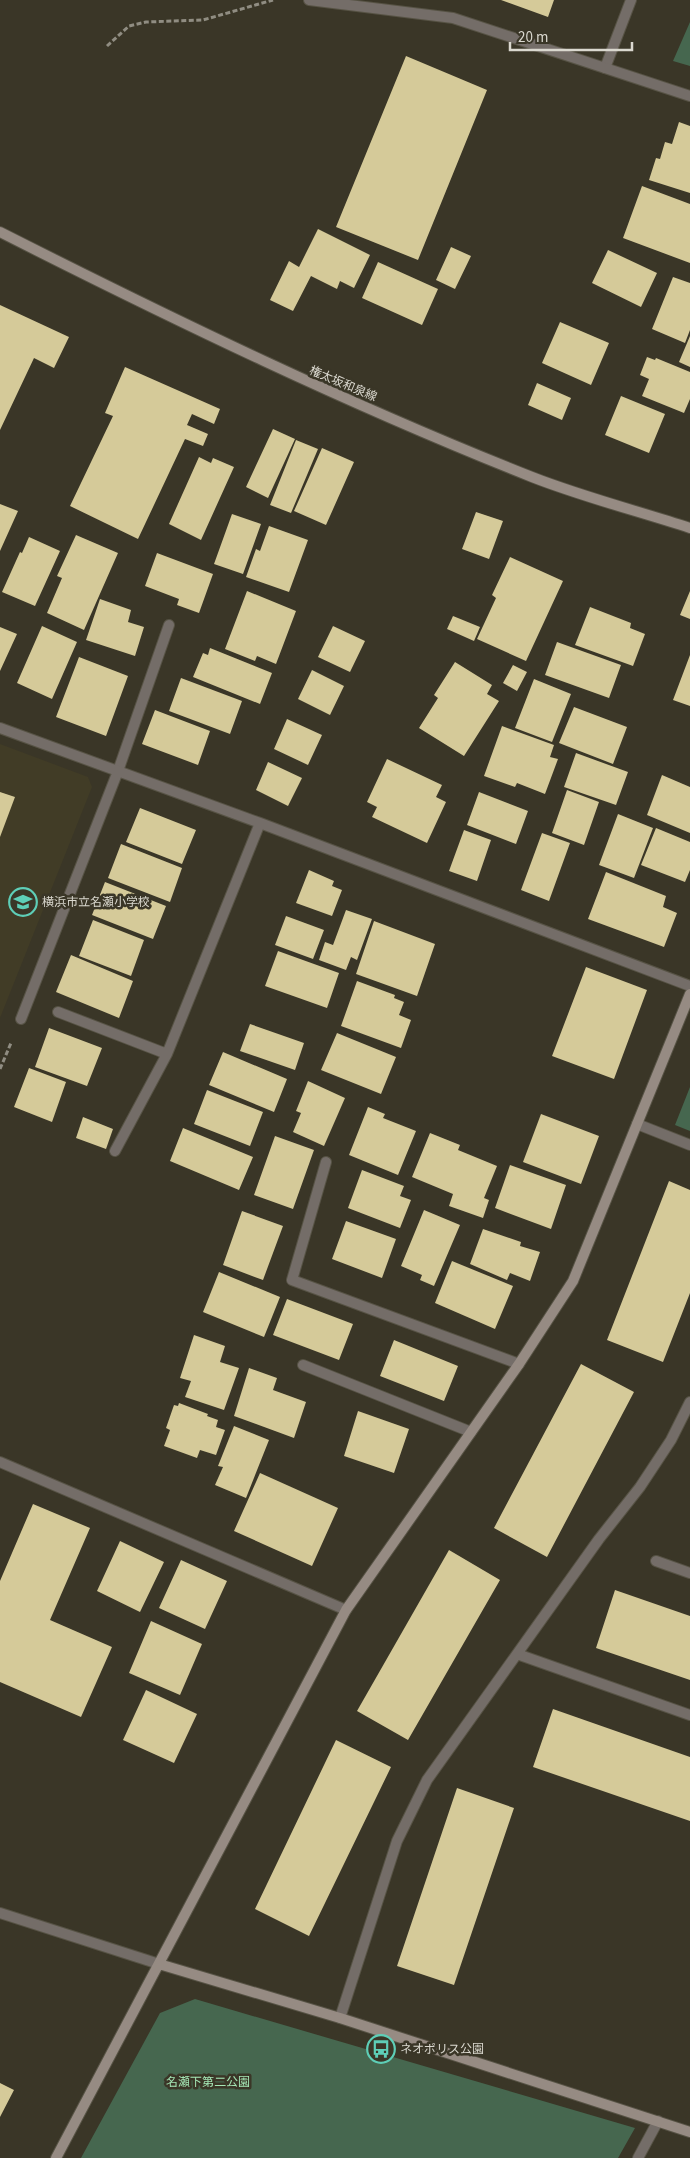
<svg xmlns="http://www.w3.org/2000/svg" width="690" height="2158" font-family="'Source Sans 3','Noto Sans JP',sans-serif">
	<rect width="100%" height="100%" fill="#3a3627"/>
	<!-- built -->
	<path fill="#413c26" d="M0 744 88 777 92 787 0 1018Z"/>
	<!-- green -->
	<path fill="#46674f" d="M690 22V66L673 61Z
		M690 1087V1131L675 1125Z
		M195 1999 635 2128 618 2158H81L160 2013Z"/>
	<!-- building -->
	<path fill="#d5ca99" d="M501 0H554L548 17Z
		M406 56 487 90 418 260 336 227Z
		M679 122 690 126V193L649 180 656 158 660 159 665 142 672 144Z
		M642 186 690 204V263L623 238Z
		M318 229 370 255 354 288 340 281 337 289 311 276 293 311 270 300 289 261 299 267Z
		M451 247 471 256 455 289 436 280Z
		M608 250 657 273 641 307 592 283Z
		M378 262 438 289 422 325 362 298Z
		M673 277 690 283V330L685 343 652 329Z
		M0 305 69 337 54 368 34 358 0 430Z
		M560 322 609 343 591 385 542 363Z
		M690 336V367L679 362Z
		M647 357 655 360 656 358 690 372V399L684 413 642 396 649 379 640 375Z
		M125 367 220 409 214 424 192 414 187 425 208 434 203 446 185 439 138 539 70 506 113 416 105 413Z
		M537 383 571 398 562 420 528 405Z
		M621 396 665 414 649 453 605 435Z
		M273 429 295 439 268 498 246 487Z
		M296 440 318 449 291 513 270 505Z
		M322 448 354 462 326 525 294 511Z
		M199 457 211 463 213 458 234 467 201 540 169 524Z
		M0 504 18 511 0 551Z
		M476 512 503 521 489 559 462 549Z
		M232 514 261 524 243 574 214 564Z
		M269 526 308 540 289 592 246 577 256 549 260 551Z
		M76 535 118 553 84 630 47 613 62 578 57 576Z
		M29 537 60 551 35 606 2 592 20 552 22 553Z
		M157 553 213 574 199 613 177 605 179 599 145 586Z
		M510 557 563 581 526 661 477 639 496 598 492 595Z
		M247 591 296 611 276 664 257 656 255 661 225 649Z
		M690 591V619L680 615Z
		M100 599 131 610 128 622 144 627 135 656 86 640Z
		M590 607 631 623 630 628 645 634 633 666 575 645Z
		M453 616 480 627 474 641 447 629Z
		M42 626 77 642 52 699 17 683Z
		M333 626 365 641 350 672 318 657Z
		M0 627 17 634 0 671Z
		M557 642 621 665 609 698 545 675Z
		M210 648 272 673 260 704 193 677 203 653 208 655Z
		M690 655V706L673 700Z
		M79 657 128 676 106 736 56 717Z
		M455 662 492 685 487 694 499 701 464 756 419 728 438 698 434 695Z
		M513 665 527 672 517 691 503 683Z
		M312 670 344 686 330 715 298 699Z
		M181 678 242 701 230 734 169 711Z
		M534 679 571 694 552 742 515 728Z
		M574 707 627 727 613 764 559 743Z
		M155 710 210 731 198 765 142 744Z
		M287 719 322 735 308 765 274 749Z
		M502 726 554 745 550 757 558 759 545 794 517 783 515 787 484 776Z
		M576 753 628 772 616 805 564 787Z
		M387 759 442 785 436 797 446 802 427 843 372 817 377 807 367 802Z
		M268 762 302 778 288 806 256 790Z
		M662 775 690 787V833L647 815Z
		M567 790 599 802 584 845 552 833Z
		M0 792 15 797 0 837Z
		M479 792 528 811 516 844 467 825Z
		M140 808 196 830 182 864 126 842Z
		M618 814 653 828 634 878 599 865Z
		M656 828 690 842V870L685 882 641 865Z
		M464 830 491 840 477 881 449 871Z
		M542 833 570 843 549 901 521 890Z
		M121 844 182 868 170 902 108 878Z
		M309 870 334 881 332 886 342 890 332 916 296 903Z
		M606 872 666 896 663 907 677 913 664 947 588 919Z
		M105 882 166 906 153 939 92 915Z
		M346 910 372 919 357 960 351 957 346 970 319 960 325 942 333 945Z
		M286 916 324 930 313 959 275 945Z
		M93 920 144 940 131 976 79 956Z
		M374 921 435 944 417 996 356 974Z
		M278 951 339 973 327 1008 265 986Z
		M71 955 133 981 119 1018 56 992Z
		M586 967 647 990 614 1079 552 1056Z
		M357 981 395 995 394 998 404 1002 399 1015 411 1020 401 1048 341 1026Z
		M250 1024 304 1043 295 1070 240 1051Z
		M49 1028 102 1048 87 1086 35 1067Z
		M337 1033 396 1057 381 1094 321 1070Z
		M223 1052 287 1079 274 1112 209 1085Z
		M29 1068 66 1082 52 1122 14 1107Z
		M308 1081 345 1098 324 1146 293 1132 301 1113 296 1111Z
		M207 1090 263 1112 250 1146 194 1124Z
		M368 1107 385 1114 383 1118 416 1131 398 1175 349 1155Z
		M541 1114 599 1136 581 1184 523 1162Z
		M83 1117 113 1129 106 1149 76 1138Z
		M183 1128 253 1157 239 1190 170 1161Z
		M430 1133 460 1145 458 1150 497 1166 484 1198 489 1200 483 1218 449 1206 453 1194 412 1177Z
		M275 1136 314 1150 293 1209 254 1195Z
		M510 1165 566 1185 551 1229 495 1208Z
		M362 1170 404 1186 400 1196 411 1200 400 1228 348 1208Z
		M669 1181 690 1190V1293L663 1362 607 1340Z
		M424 1210 460 1225 434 1286 420 1280 422 1275 401 1266Z
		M242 1211 283 1226 263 1280 223 1265Z
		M346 1221 396 1239 382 1278 332 1259Z
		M483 1229 521 1242 520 1246 540 1252 530 1281 510 1273 507 1280 470 1264Z
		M452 1261 513 1286 495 1329 435 1303Z
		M219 1272 280 1297 264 1337 203 1312Z
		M287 1299 353 1324 339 1360 273 1335Z
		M194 1335 225 1346 220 1362 239 1368 224 1410 185 1397 191 1381 180 1378Z
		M394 1340 458 1366 444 1401 380 1376Z
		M581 1364 634 1392 547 1557 494 1528Z
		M249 1368 277 1378 273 1390 306 1402 294 1438 234 1416Z
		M179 1403 208 1414 207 1416 218 1420 216 1427 225 1430 216 1455 200 1450 197 1458 164 1446 170 1430 166 1428 174 1405 178 1406Z
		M358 1411 409 1429 394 1473 344 1456Z
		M234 1426 269 1440 246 1498 215 1485 223 1467 218 1466Z
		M260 1473 338 1508 312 1566 234 1531Z
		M33 1504 90 1528 50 1620 112 1647 81 1717 0 1682V1581Z
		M120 1541 164 1562 140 1612 97 1591Z
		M449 1550 500 1580 408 1740 357 1711Z
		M181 1560 227 1581 205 1629 159 1608Z
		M615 1590 690 1616V1680L596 1648Z
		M151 1621 202 1644 180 1695 129 1673Z
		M146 1690 197 1714 174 1763 123 1740Z
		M553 1709 690 1757V1821L533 1767Z
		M336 1740 391 1767 309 1936 255 1909Z
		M457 1788 514 1808 454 1985 397 1966Z
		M0 2083 14 2090 0 2117Z"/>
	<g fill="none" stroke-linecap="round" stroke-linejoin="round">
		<defs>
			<path id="lane" d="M605 68 631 0
				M118 771 169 625
				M637 1124 690 1145
				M656 1561 690 1573
				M517 1654 690 1715
				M340 2018 397 1841 427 1780 599 1539 640 1487 671 1440 690 1402"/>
			<path id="street" d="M309 0 453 18 690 96
				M0 728 260 823 690 986
				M58 1012 167 1054
				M21 1019 118 771
				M115 1151 167 1054 260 823
				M326 1162 292 1280 519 1364
				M303 1365 471 1432
				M0 1462 346 1610
				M0 1913 159 1964
				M638 2158 658 2121"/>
			<path id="secondary" d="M0 232C174 320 350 405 532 477 583 497 638 511 690 528
				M159 1964 340 2018 690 2132
				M56 2158 346 1610 519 1364 573 1281 690 994"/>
		</defs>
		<!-- lane casing -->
		<use href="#lane" stroke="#575345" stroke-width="12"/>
		<!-- street casing -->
		<use href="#street" stroke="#575345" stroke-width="12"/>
		<!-- secondary casing -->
		<use href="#secondary" stroke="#575345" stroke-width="12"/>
		<!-- path -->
		<path stroke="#908d82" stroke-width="3" stroke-dasharray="5 2.5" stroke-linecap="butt" d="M107 46 129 26 146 22 203 20 273 0
			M0 1069 11 1043"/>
		<!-- lane -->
		<use href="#lane" stroke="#746d68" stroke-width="10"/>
		<!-- street -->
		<use href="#street" stroke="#746d68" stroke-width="10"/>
		<!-- secondary -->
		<use href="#secondary" stroke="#968b83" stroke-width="10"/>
	</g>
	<!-- icons -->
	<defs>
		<symbol id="school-ring" viewBox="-11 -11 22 22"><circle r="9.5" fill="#3a3627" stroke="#5eceb7" stroke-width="1.5"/><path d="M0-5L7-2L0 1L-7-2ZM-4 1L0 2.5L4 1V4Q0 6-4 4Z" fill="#5eceb7"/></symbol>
		<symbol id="bus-ring" viewBox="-11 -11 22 22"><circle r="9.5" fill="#3a3627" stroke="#5eceb7" stroke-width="1.5"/><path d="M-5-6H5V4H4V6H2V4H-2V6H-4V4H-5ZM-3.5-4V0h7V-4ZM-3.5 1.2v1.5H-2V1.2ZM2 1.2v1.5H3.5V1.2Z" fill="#5eceb7"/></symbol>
	</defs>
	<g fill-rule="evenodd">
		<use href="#school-ring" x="7" y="886" width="32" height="32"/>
		<use href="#bus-ring" x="365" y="2033" width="32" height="32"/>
	</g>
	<g text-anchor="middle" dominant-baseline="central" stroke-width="5" stroke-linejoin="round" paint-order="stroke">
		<!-- street labels -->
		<g font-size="12" fill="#dad8cf" stroke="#3a3627">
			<text transform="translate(343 384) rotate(23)">権太坂和泉線</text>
		</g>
		<!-- poi labels -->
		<g font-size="12" fill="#dad8cf" stroke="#3a3627" text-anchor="start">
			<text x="42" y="902">横浜市立名瀬小学校</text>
			<text x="400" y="2049">ネオポリス公園</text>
		</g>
		<!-- park labels -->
		<g font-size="12" fill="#a4e6b5" stroke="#3a3627">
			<text x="208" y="2082">名瀬下第二公園</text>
		</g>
	</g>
	<!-- scale -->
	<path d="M510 42v8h122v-8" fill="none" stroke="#dad8cf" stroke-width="2.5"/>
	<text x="518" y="42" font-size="15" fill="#dad8cf" stroke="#3a3627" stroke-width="4" paint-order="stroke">20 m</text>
</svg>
